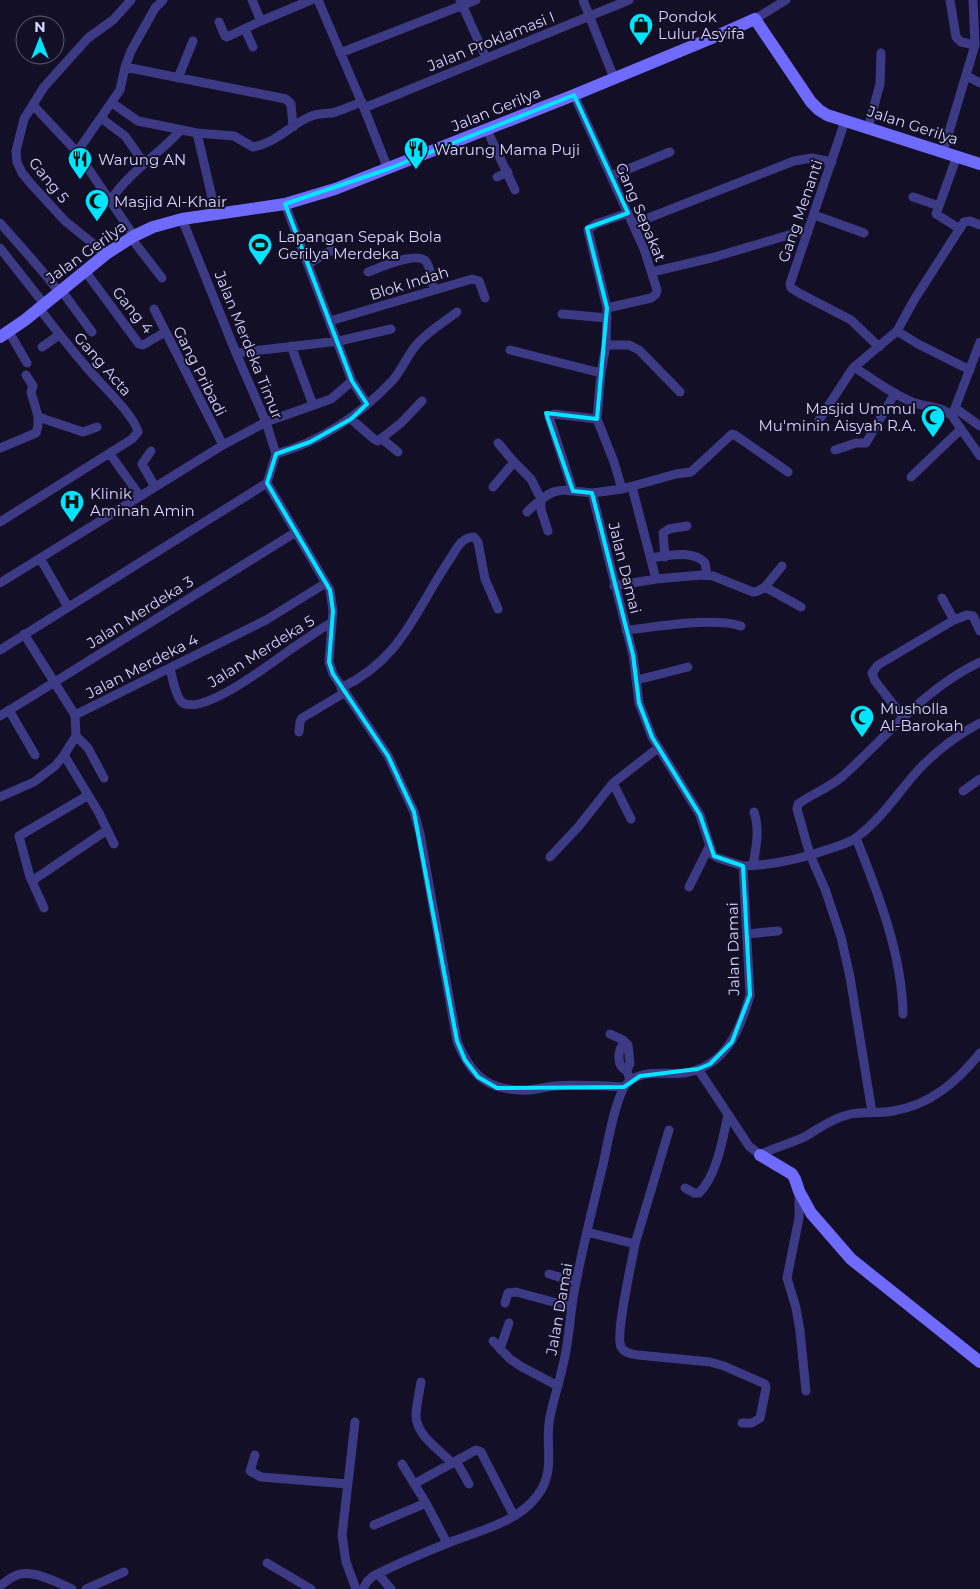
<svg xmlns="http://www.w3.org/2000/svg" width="980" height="1589" font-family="Montserrat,sans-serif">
	<rect width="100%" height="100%" fill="#130f26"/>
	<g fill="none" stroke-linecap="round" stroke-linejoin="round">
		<!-- street -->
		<path stroke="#3d3a85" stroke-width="9" d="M252 0 261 21 311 0
			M318 0 364 108 388 169
			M460 0 486 58
			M583 0 614 78
			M950 0 956 37 961 42 975 45
			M755 19 786 0
			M219 22 225 36 227 37 261 21
			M245 29 253 47
			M340 53 476 0
			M125 67 286 99 291 104 293 127
			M967 76 980 83
			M178 78 193 41
			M574 95 644 249 657 290 656 294 651 298 607 308
			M112 103 138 121 197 133 234 136 253 147C276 143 289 126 309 117 317 113 323 114 332 113 342 111 352 105 362 102
			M33 105 77 152 134 236
			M364 108 629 0
			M101 118 125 136 144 163
			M845 121 790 284 791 288 799 293 851 320 879 347
			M868 128 880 84 881 53
			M487 130 515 190
			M197 133 216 215
			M77 152 120 90 125 67 131 51 155 8 163 0
			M943 152 975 45 973 0
			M611 176 670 152
			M497 177 508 172
			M913 197 939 206 936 214 960 229
			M110 201C129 172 158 155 181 130
			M285 204 352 381 367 404
			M939 206 957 156
			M814 215 864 233
			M182 219 236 353 266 422 276 454 267 483
			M0 223C20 246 40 267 59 292
			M633 224 794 161 812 158 832 162
			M131 238 162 278
			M0 248 44 304
			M106 254 65 221 32 185 22 173 17 162 16 151 24 119 44 87 88 38 113 20 131 0
			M308 264 332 250
			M85 271 139 344 143 345 165 332
			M368 272C379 268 420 249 427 263 431 270 432 282 434 290
			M652 272 711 258 799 232H808
			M61 290 92 332
			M154 309 223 445
			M562 314 607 318
			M330 321 472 279 479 281 485 298
			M897 331 918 344 970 370
			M9 332 27 363
			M980 342 952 416 980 456
			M606 345H629L639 350 680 392
			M291 346 313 405
			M42 347 59 335
			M510 350 601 373
			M236 353 339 341 391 329
			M855 366 860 371C877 382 895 396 915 403 927 407 942 406 952 416
			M26 375 33 386 31 392 38 416 47 420 83 432 97 427
			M955 408 980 426
			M351 419 374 439 378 441 401 423 422 401
			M819 420 853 368 897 331 914 300 964 222 970 221 980 225
			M382 439 398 452
			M498 443 514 462 531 479 541 499V510L548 531
			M0 448 36 433 38 426V416
			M835 450 856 443H866L895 393
			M151 451 142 464 155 487
			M110 454 140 496
			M276 454C322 441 359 416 392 381 402 370 407 355 418 343 429 331 444 322 457 312
			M911 477 960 430
			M267 483 330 590 333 611 329 662 333 674 388 756 414 812 420 834 457 1041C471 1076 489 1092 529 1090 538 1089 546 1087 555 1086 578 1084 601 1086 624 1087
			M493 487 514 462
			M632 487 656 579
			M622 489 676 474 691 472 732 434 735 435 788 472
			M573 491 549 417 554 414 597 419
			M527 512C554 486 556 489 592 493
			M0 522 132 439 138 432C135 416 99 382 88 369 71 349 55 329 39 308
			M665 557 663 533 669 529 687 526
			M40 558 68 607
			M651 558C667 556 693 549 705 563L707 575
			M0 583 223 445 266 422 331 399 352 381
			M614 586 656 579 702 575 713 576 753 592 758 591 765 587 801 607
			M765 587 782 566
			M942 598 954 620
			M626 630C658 627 712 617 741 626
			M24 634 75 715
			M0 650 267 483
			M170 668C172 676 176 699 183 703 205 715 274 661 294 647 306 639 319 630 332 622
			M637 680 688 667
			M341 688C403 658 414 612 450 559 456 550 461 537 474 537L478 542 485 579 498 609
			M9 710 35 755
			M0 716 296 532
			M903 717 875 681 872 673 878 665 954 620 967 615 973 616 980 631
			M299 732 300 722 302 718 344 693
			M76 736 88 748 104 778
			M64 755 99 813 114 844
			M613 783 631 819
			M963 791 980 779
			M0 797 34 782 55 766 64 755 76 736 75 715 266 620 326 583
			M856 838C878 893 902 954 903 1014
			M550 857 579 826 613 783 658 748
			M753 865C756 848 760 830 754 812
			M743 866C773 865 801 859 829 849 838 846 850 843 857 837 885 816 899 790 922 766 939 749 959 734 980 723
			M32 881 107 830
			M689 887 710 845
			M44 908 30 877 19 836 87 796
			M747 934 778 931
			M610 1034 623 1040 628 1045 630 1063 627 1071 630 1080
			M625 1042C617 1050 616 1066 627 1071
			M698 1069 749 1146 760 1155C774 1147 791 1144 806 1136 820 1128 831 1119 847 1115 862 1111 877 1114 893 1111 930 1105 957 1082 980 1053
			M872 1112 850 977 841 937 825 889 810 855 797 809 798 804C812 794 829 788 843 776 887 736 925 688 980 662
			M685 1188 694 1193H699C717 1175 723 1138 728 1114
			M799 1194V1218L787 1278 796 1308 800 1331 806 1391
			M587 1232 635 1244C632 1262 615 1334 621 1347 624 1353 632 1354 638 1355L710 1362 724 1366 765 1384 766 1388 760 1418 752 1423H742
			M635 1244 669 1130
			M549 1274 576 1282
			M505 1303 508 1293 516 1292 572 1307
			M493 1341 510 1359 522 1367 558 1386
			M500 1349 509 1323
			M421 1382C419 1393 417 1403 416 1414 415 1435 439 1449 452 1463
			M355 1422 342 1535 346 1562 356 1589
			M255 1455 250 1471 261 1477 348 1484
			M456 1461 469 1484
			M402 1464 426 1503 447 1543
			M414 1484 476 1450 481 1452 514 1516
			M374 1525 426 1503
			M267 1563 311 1589
			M378 1574 391 1589
			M0 1586C5 1582 11 1577 17 1575 32 1569 59 1583 72 1589
			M86 1589 124 1572
			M363 1589 367 1582 373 1576C397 1564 423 1553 448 1543 478 1531 517 1523 537 1496 557 1471 544 1444 550 1417 554 1397 561 1377 565 1356 569 1337 570 1318 573 1298 581 1254 592 1209 603 1165 607 1146 615 1100 625 1086 638 1068 665 1075 684 1073 725 1067 740 1031 750 995L743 866 718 858 713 855 700 815 652 737 639 703 633 655 592 493 622 489 614 462 597 419 601 373 606 345 607 308 588 230 596 224 628 213"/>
		<!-- secondary -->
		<path stroke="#6f6bff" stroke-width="12" d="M0 337 25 320 106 254 134 236 153 227 182 219 285 204 335 189 574 95 719 35 755 19 811 102 819 110 827 115 980 164
			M760 1155 792 1174 795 1179 799 1191 811 1213 851 1259 980 1362"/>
	</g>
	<!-- marked area -->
	<path fill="none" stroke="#00e5ff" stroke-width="4" stroke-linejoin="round" d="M574 95 628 213 587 228 607 308 597 419 546 413 573 491 592 493 633 655 639 703 652 737 700 815 714 856 743 866 750 995 732 1042 710 1064 698 1069 640 1076 624 1087 497 1088 478 1077 465 1060 457 1041 414 812 388 756 333 674 329 662 333 611 330 590 267 483 276 454 310 442 351 419 367 404 352 381 285 204 388 169Z"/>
	<!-- icons -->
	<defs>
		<symbol id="shop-pin" viewBox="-11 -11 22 30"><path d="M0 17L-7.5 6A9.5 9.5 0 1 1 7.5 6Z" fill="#00e5ff" stroke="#130f26"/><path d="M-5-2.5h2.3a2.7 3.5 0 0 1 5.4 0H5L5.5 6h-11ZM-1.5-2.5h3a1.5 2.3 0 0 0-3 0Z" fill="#111"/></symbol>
		<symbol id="restaurant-pin" viewBox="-11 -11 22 30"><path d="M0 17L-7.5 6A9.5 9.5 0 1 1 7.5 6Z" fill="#00e5ff" stroke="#130f26"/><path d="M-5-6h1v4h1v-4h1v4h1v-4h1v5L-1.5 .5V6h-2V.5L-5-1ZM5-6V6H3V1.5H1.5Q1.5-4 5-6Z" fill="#111"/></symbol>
		<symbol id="mosque-pin" viewBox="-11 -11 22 30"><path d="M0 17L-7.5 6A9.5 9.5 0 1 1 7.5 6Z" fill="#00e5ff" stroke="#130f26"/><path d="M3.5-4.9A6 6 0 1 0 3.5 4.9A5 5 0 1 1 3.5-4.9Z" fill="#111"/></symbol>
		<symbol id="stadium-pin" viewBox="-11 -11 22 30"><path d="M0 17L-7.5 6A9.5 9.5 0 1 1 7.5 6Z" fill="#00e5ff" stroke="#130f26"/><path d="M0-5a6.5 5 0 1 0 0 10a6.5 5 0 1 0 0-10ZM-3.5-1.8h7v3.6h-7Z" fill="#111"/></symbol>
		<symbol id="hospital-pin" viewBox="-11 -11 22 30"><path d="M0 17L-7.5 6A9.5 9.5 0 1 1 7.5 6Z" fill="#00e5ff" stroke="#130f26"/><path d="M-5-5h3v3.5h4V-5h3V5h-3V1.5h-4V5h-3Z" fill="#111"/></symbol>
	</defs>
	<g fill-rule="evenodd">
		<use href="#shop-pin" x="627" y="11" width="28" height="38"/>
		<use href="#restaurant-pin" x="402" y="135" width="28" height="38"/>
		<use href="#restaurant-pin" x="66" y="145" width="28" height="38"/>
		<use href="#mosque-pin" x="83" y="187" width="28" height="38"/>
		<use href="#stadium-pin" x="246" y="231" width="28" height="38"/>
		<use href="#mosque-pin" x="919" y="403" width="28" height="38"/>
		<use href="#hospital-pin" x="58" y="488" width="28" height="38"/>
		<use href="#mosque-pin" x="848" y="703" width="28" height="38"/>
	</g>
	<g text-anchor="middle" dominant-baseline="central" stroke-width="4" stroke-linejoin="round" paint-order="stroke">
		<!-- poi labels -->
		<g font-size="15" fill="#d9d4ff" stroke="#130f26" text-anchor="start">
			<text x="658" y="16">Pondok<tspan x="658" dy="17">Lulur Asyifa</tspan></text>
			<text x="434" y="149">Warung Mama Puji</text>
			<text x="98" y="159">Warung AN</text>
			<text x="114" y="201">Masjid Al-Khair</text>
			<text x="278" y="236">Lapangan Sepak Bola<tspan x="278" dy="17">Gerilya Merdeka</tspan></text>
			<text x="916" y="408" text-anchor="end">Masjid Ummul<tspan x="916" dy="17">Mu'minin Aisyah R.A.</tspan></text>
			<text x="90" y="493">Klinik<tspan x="90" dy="17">Aminah Amin</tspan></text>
			<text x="880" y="708">Musholla<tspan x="880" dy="17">Al-Barokah</tspan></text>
		</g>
		<!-- street labels -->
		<g font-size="15" fill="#d9d4ff" stroke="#130f26">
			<text transform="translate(491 41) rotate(-22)">Jalan Proklamasi I</text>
			<text transform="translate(496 109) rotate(-22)">Jalan Gerilya</text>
			<text transform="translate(913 125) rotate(18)">Jalan Gerilya</text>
			<text transform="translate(49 180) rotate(51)">Gang 5</text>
			<text transform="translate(800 211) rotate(-71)">Gang Menanti</text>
			<text transform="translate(641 212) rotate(67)">Gang Sepakat</text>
			<text transform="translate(86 252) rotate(-36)">Jalan Gerilya</text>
			<text transform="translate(409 283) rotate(-17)">Blok Indah</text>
			<text transform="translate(133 310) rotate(51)">Gang 4</text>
			<text transform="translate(249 345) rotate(68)">Jalan Merdeka Timur</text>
			<text transform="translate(103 364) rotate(49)">Gang Acta</text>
			<text transform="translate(200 371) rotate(63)">Gang Pribadi</text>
			<text transform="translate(625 568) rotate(76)">Jalan Damai</text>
			<text transform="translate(140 612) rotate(-32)">Jalan Merdeka 3</text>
			<text transform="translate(261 651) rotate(-32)">Jalan Merdeka 5</text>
			<text transform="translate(142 666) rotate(-27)">Jalan Merdeka 4</text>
			<text transform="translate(733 949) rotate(-91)">Jalan Damai</text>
			<text transform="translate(559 1309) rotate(-80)">Jalan Damai</text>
		</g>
	</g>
	<!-- north arrow -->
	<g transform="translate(40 40)"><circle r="24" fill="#130f26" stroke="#625e7d"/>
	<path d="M0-4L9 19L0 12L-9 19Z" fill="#00e5ff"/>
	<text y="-8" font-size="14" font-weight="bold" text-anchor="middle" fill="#d9d4ff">N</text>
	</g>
</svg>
